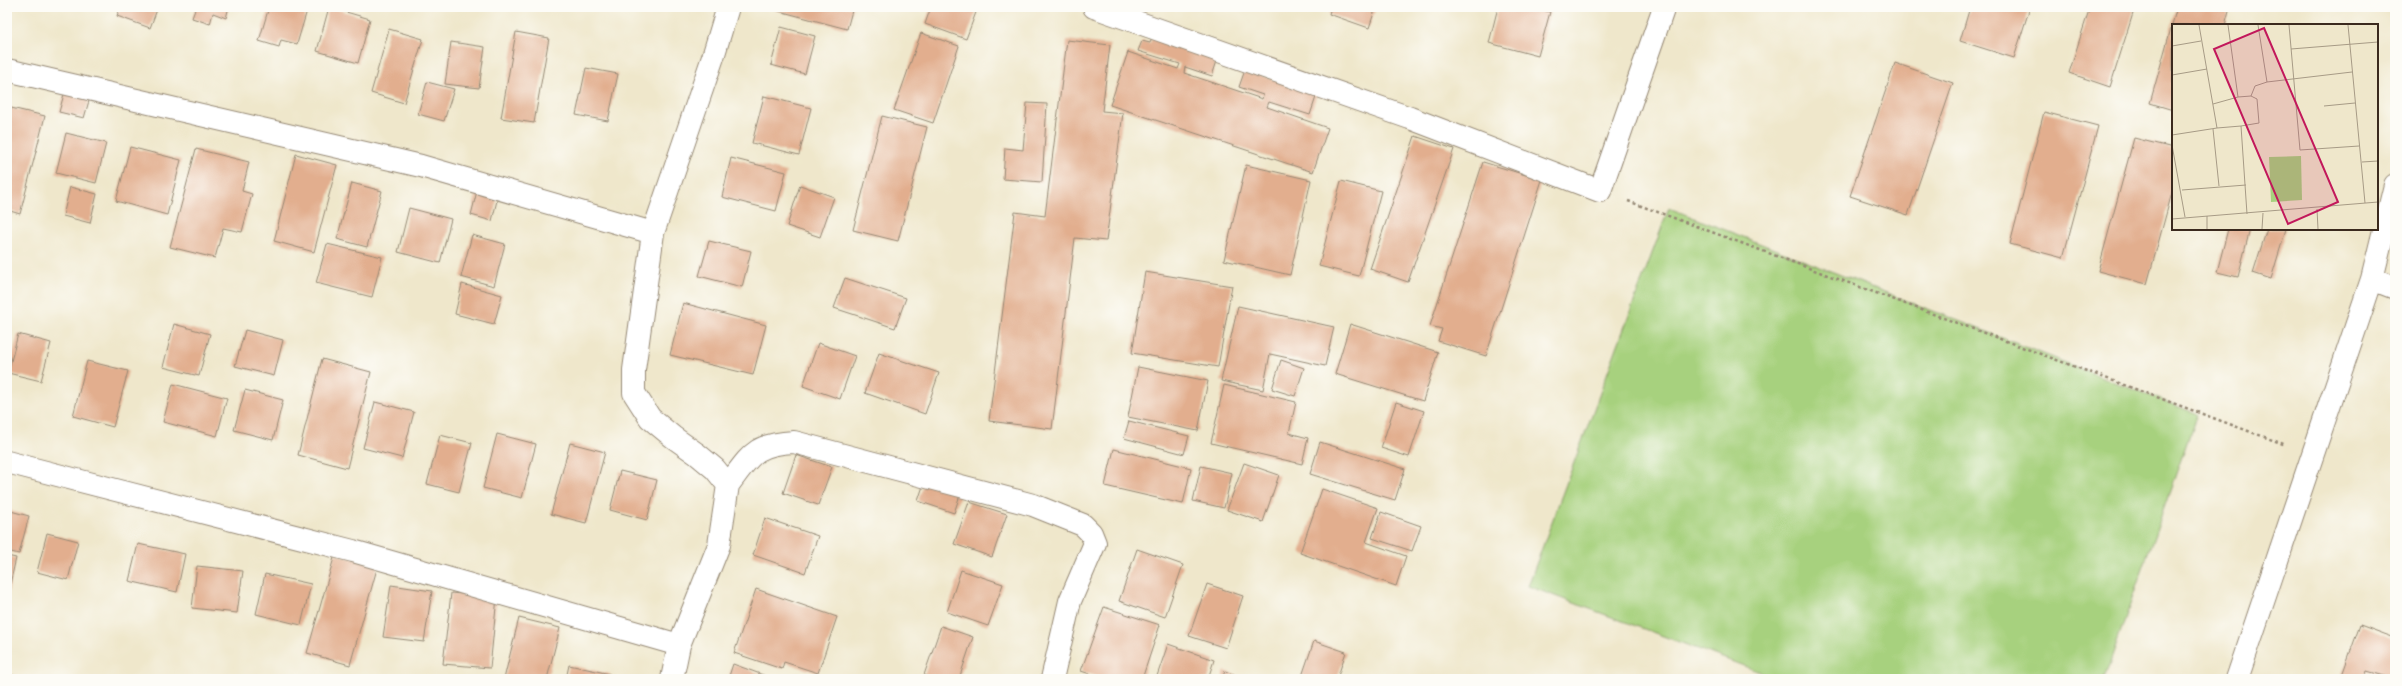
<svg xmlns="http://www.w3.org/2000/svg" width="2402" height="686" font-family="Kalam,sans-serif">
	<rect width="100%" height="100%" fill="#fdfcf7"/>
	<filter id="ink" filterUnits="userSpaceOnUse"><feTurbulence type="fractalNoise" baseFrequency=".025" numOctaves="2"/><feDisplacementMap in="SourceGraphic" scale="8" xChannelSelector="R" yChannelSelector="G"/><feConvolveMatrix kernelMatrix="1 2 1 2 8 2 1 2 1" color-interpolation-filters="sRGB"/></filter>
	<filter id="wash" filterUnits="userSpaceOnUse"><feTurbulence type="fractalNoise" baseFrequency=".012" numOctaves="4" result="noise"/><feDisplacementMap in="SourceGraphic" scale="16" xChannelSelector="R" yChannelSelector="G"/><feGaussianBlur stdDeviation="0.9" result="paint"/><feColorMatrix in="noise" values="0 0 0 0 0 0 0 0 0 0 0 0 0 0 0 0 0 1.4 0 .05"/><feComposite in="paint" operator="in"/></filter>
	<g filter="url(#wash)">
		<rect width="100%" height="100%" fill="#efe7cb"/>
		<!-- green -->
		<path fill="#a7d17e" stroke="#717e4e" d="M1669 208 2197 414 2104 679H1779L1528 586Z"/>
		<g id="blocks">
			<!-- building -->
			<path fill="#e2ae8e" d="M120 7H158L150 28 117 16Z
				M196 7H229L226 18 213 13 210 24 192 18Z
				M269 7H308L297 44 281 40 279 47 259 41Z
				M329 7 370 19 358 63 317 51Z
				M764 7H853L847 29Z
				M931 7H978L966 39 925 24Z
				M1331 7H1376L1369 28 1329 14Z
				M1498 7H1531L1550 12 1538 56 1489 43Z
				M1970 7H2030L2014 58 1960 41Z
				M2090 7H2135L2110 87 2069 73Z
				M2177 7H2230L2225 25H2173V110L2150 103Z
				M781 27 815 36 805 74 771 65Z
				M389 29 423 39 404 103 371 93Z
				M516 32 549 38 534 123 501 118Z
				M921 33 959 46 933 123 894 110Z
				M1153 33 1219 55 1212 76 1185 67 1184 73 1262 99 1263 95 1239 87 1245 70 1317 94 1310 115 1269 102 1267 107 1328 128 1313 172 1110 105 1128 52 1178 69 1180 64 1138 51 1142 41 1150 43Z
				M1067 40 1110 45 1102 111 1123 113 1106 241 1075 238 1052 429 989 421 1015 212 1045 216Z
				M451 42 485 47 479 88 445 84Z
				M1895 63 1953 83 1908 215 1850 196Z
				M586 68 618 74 608 121 576 115Z
				M427 82 454 89 444 121 418 114Z
				M66 87 91 94 84 118 59 112Z
				M764 96 811 108 799 155 752 143Z
				M1027 103 1047 104 1042 182 1003 179 1005 148 1023 150Z
				M7 107 45 116 20 214 7 210Z
				M2044 112 2098 126 2063 258 2010 244Z
				M882 116 927 127 898 241 853 230Z
				M66 133 106 143 96 183 56 173Z
				M1415 136 1454 149 1408 282 1370 269Z
				M2134 138 2173 148V189L2147 284 2098 271Z
				M130 147 181 160 167 215 116 201Z
				M196 149 249 162 242 191 252 194 242 232 223 228 215 258 170 247Z
				M296 154 337 165 314 252 274 241Z
				M731 158 786 172 776 211 722 197Z
				M1483 162 1542 180 1486 356 1438 341 1442 329 1430 326Z
				M1246 165 1311 180 1290 275 1224 260Z
				M480 179 501 184 492 221 471 215Z
				M1341 181 1381 191 1359 276 1319 266Z
				M352 183 382 191 367 247 337 239Z
				M800 185 834 197 820 237 787 226Z
				M70 187 97 194 90 223 63 216Z
				M409 208 451 219 440 263 398 252Z
				M2228 229H2250L2238 277 2217 272Z
				M2267 229H2286L2271 279 2253 273Z
				M472 235 505 244 494 286 461 277Z
				M709 241 751 251 742 287 699 276Z
				M327 244 382 257 372 297 316 283Z
				M1145 272 1232 286 1218 367 1132 353Z
				M845 278 906 298 895 328 834 308Z
				M462 284 502 295 494 324 455 314Z
				M683 303 766 325 753 375 670 355Z
				M1238 306 1334 327 1325 366 1270 354 1263 390 1221 381Z
				M174 324 210 334 199 376 163 367Z
				M1350 324 1438 352 1423 401 1335 374Z
				M245 330 283 340 274 376 235 366Z
				M18 334 51 343 41 381 8 373Z
				M818 343 855 356 840 399 803 386Z
				M879 353 939 373 925 414 865 393Z
				M322 359 371 372 347 468 298 455Z
				M1281 360 1304 368 1295 396 1272 389Z
				M87 361 128 371 113 427 73 416Z
				M1138 367 1208 381 1198 431 1128 417Z
				M173 384 227 398 217 436 163 422Z
				M1224 385 1296 402 1289 433 1308 438 1302 464 1211 443Z
				M245 390 283 400 273 440 234 430Z
				M375 402 414 412 402 458 363 448Z
				M1396 402 1424 411 1409 457 1381 448Z
				M1129 421 1189 436 1184 454 1124 438Z
				M497 434 536 444 522 498 483 488Z
				M440 435 472 443 459 492 427 484Z
				M1320 442 1405 469 1395 500 1310 474Z
				M570 443 605 452 586 523 551 514Z
				M1114 449 1191 468 1183 504 1105 486Z
				M796 455 832 467 818 505 783 493Z
				M1244 463 1279 475 1263 522 1227 510Z
				M1201 466 1232 473 1224 508 1193 501Z
				M620 471 657 480 647 520 610 510Z
				M928 471 964 483 954 513 918 501Z
				M1322 489 1378 508 1366 542 1406 556 1396 586 1300 553Z
				M969 502 1007 514 992 557 954 544Z
				M7 510 29 516 19 554 7 551Z
				M1381 512 1421 526 1412 551 1372 538Z
				M765 518 818 536 805 573 753 555Z
				M47 533 78 541 68 580 37 572Z
				M138 544 185 554 177 592 129 581Z
				M1137 549 1183 565 1165 617 1119 601Z
				M335 554 378 565 350 665 307 653Z
				M7 556 16 558 8 593H7Z
				M197 566 243 571 237 613 192 608Z
				M961 570 1003 584 988 626 947 612Z
				M265 574 311 584 301 625 256 614Z
				M1207 584 1243 596 1226 648 1189 636Z
				M391 585 432 591 424 642 383 637Z
				M756 589 837 617 818 673 784 662 782 669 734 653Z
				M451 593 497 597 490 668 443 664Z
				M1104 607 1160 625 1142 679H1105L1081 671Z
				M519 618 560 628 547 679H504Z
				M2360 625 2395 638V679L2367 671 2364 679H2351L2342 675Z
				M941 626 973 637 959 679H934L924 675Z
				M1314 641 1346 652 1337 679H1313L1302 676Z
				M1168 644 1214 660 1208 679H1156Z
				M733 664 774 679H728Z
				M569 665 610 674 609 679H566Z
				M1225 671 1247 679H1222Z
				M12 675 24 678V679H11Z"/>
		</g>
	</g>
	<g filter="url(#ink)">
		<use href="#blocks" fill-opacity="0" stroke="#958874" stroke-width="1"/>
		<g fill="none" stroke-linecap="round" stroke-linejoin="round">
			<defs>
				<path id="minor" d="M1094 7 1410 118 1600 191 1664 7
					M7 70 421 166 653 233 713 57 728 7
					M653 233 634 370V393L650 418 673 437 697 454 715 469 728 485 719 545 679 645
					M2372 279 2395 288
					M7 462 353 551 679 645 672 679
					M728 485C751 455 754 444 794 442L1033 505 1083 525 1091 533 1095 543 1070 601 1052 679
					M2237 679 2372 279 2395 185"/>
			</defs>
			<!-- minor casing -->
			<use href="#minor" stroke="#958874" stroke-width="24"/>
			<!-- path -->
			<path stroke="#958874" stroke-width="2.5" stroke-dasharray="3 3" stroke-linecap="butt" d="M1628 201 2286 445"/>
			<!-- minor -->
			<use href="#minor" stroke="#fff" stroke-width="22"/>
		</g>
	</g>
	<!-- overview -->
	<g transform="translate(2172 24)">
		<rect width="206" height="206" fill="#efe7cb"/>
		<path d="M129 132 130 176 99 178 97 133Z" fill="#a7d17e"/>
		<path fill="none" stroke="#a79b86" stroke-width="1" d="M86 1 95 58 180 48M117 1 128 126 187 122M176 1 193 179M0 22 29 17M119 25 206 18M0 51 35 45M66 73 79 72 83 62 95 58M41 80 66 73 56 1M152 82 183 79M69 102 87 99 85 75 79 72M45 104 69 102 75 190M41 105 47 162M0 111 45 104 27 1M0 121 13 193M190 138 206 137M10 166 74 161M145 185 146 205M35 192V205M0 195 206 178M90 205 91 189"/>
		<path fill="#c2185b" fill-opacity="0.15" stroke="#c2185b" stroke-width="2" d="M92 4 166 178 116 200 42 25Z"/>
		<rect width="206" height="206" fill="none" stroke="#3b2a1e" stroke-width="2"/>
	</g>
	<!-- margin -->
	<rect width="2402" height="686" fill="none" stroke="#fdfcf7" stroke-width="24"/>
</svg>
